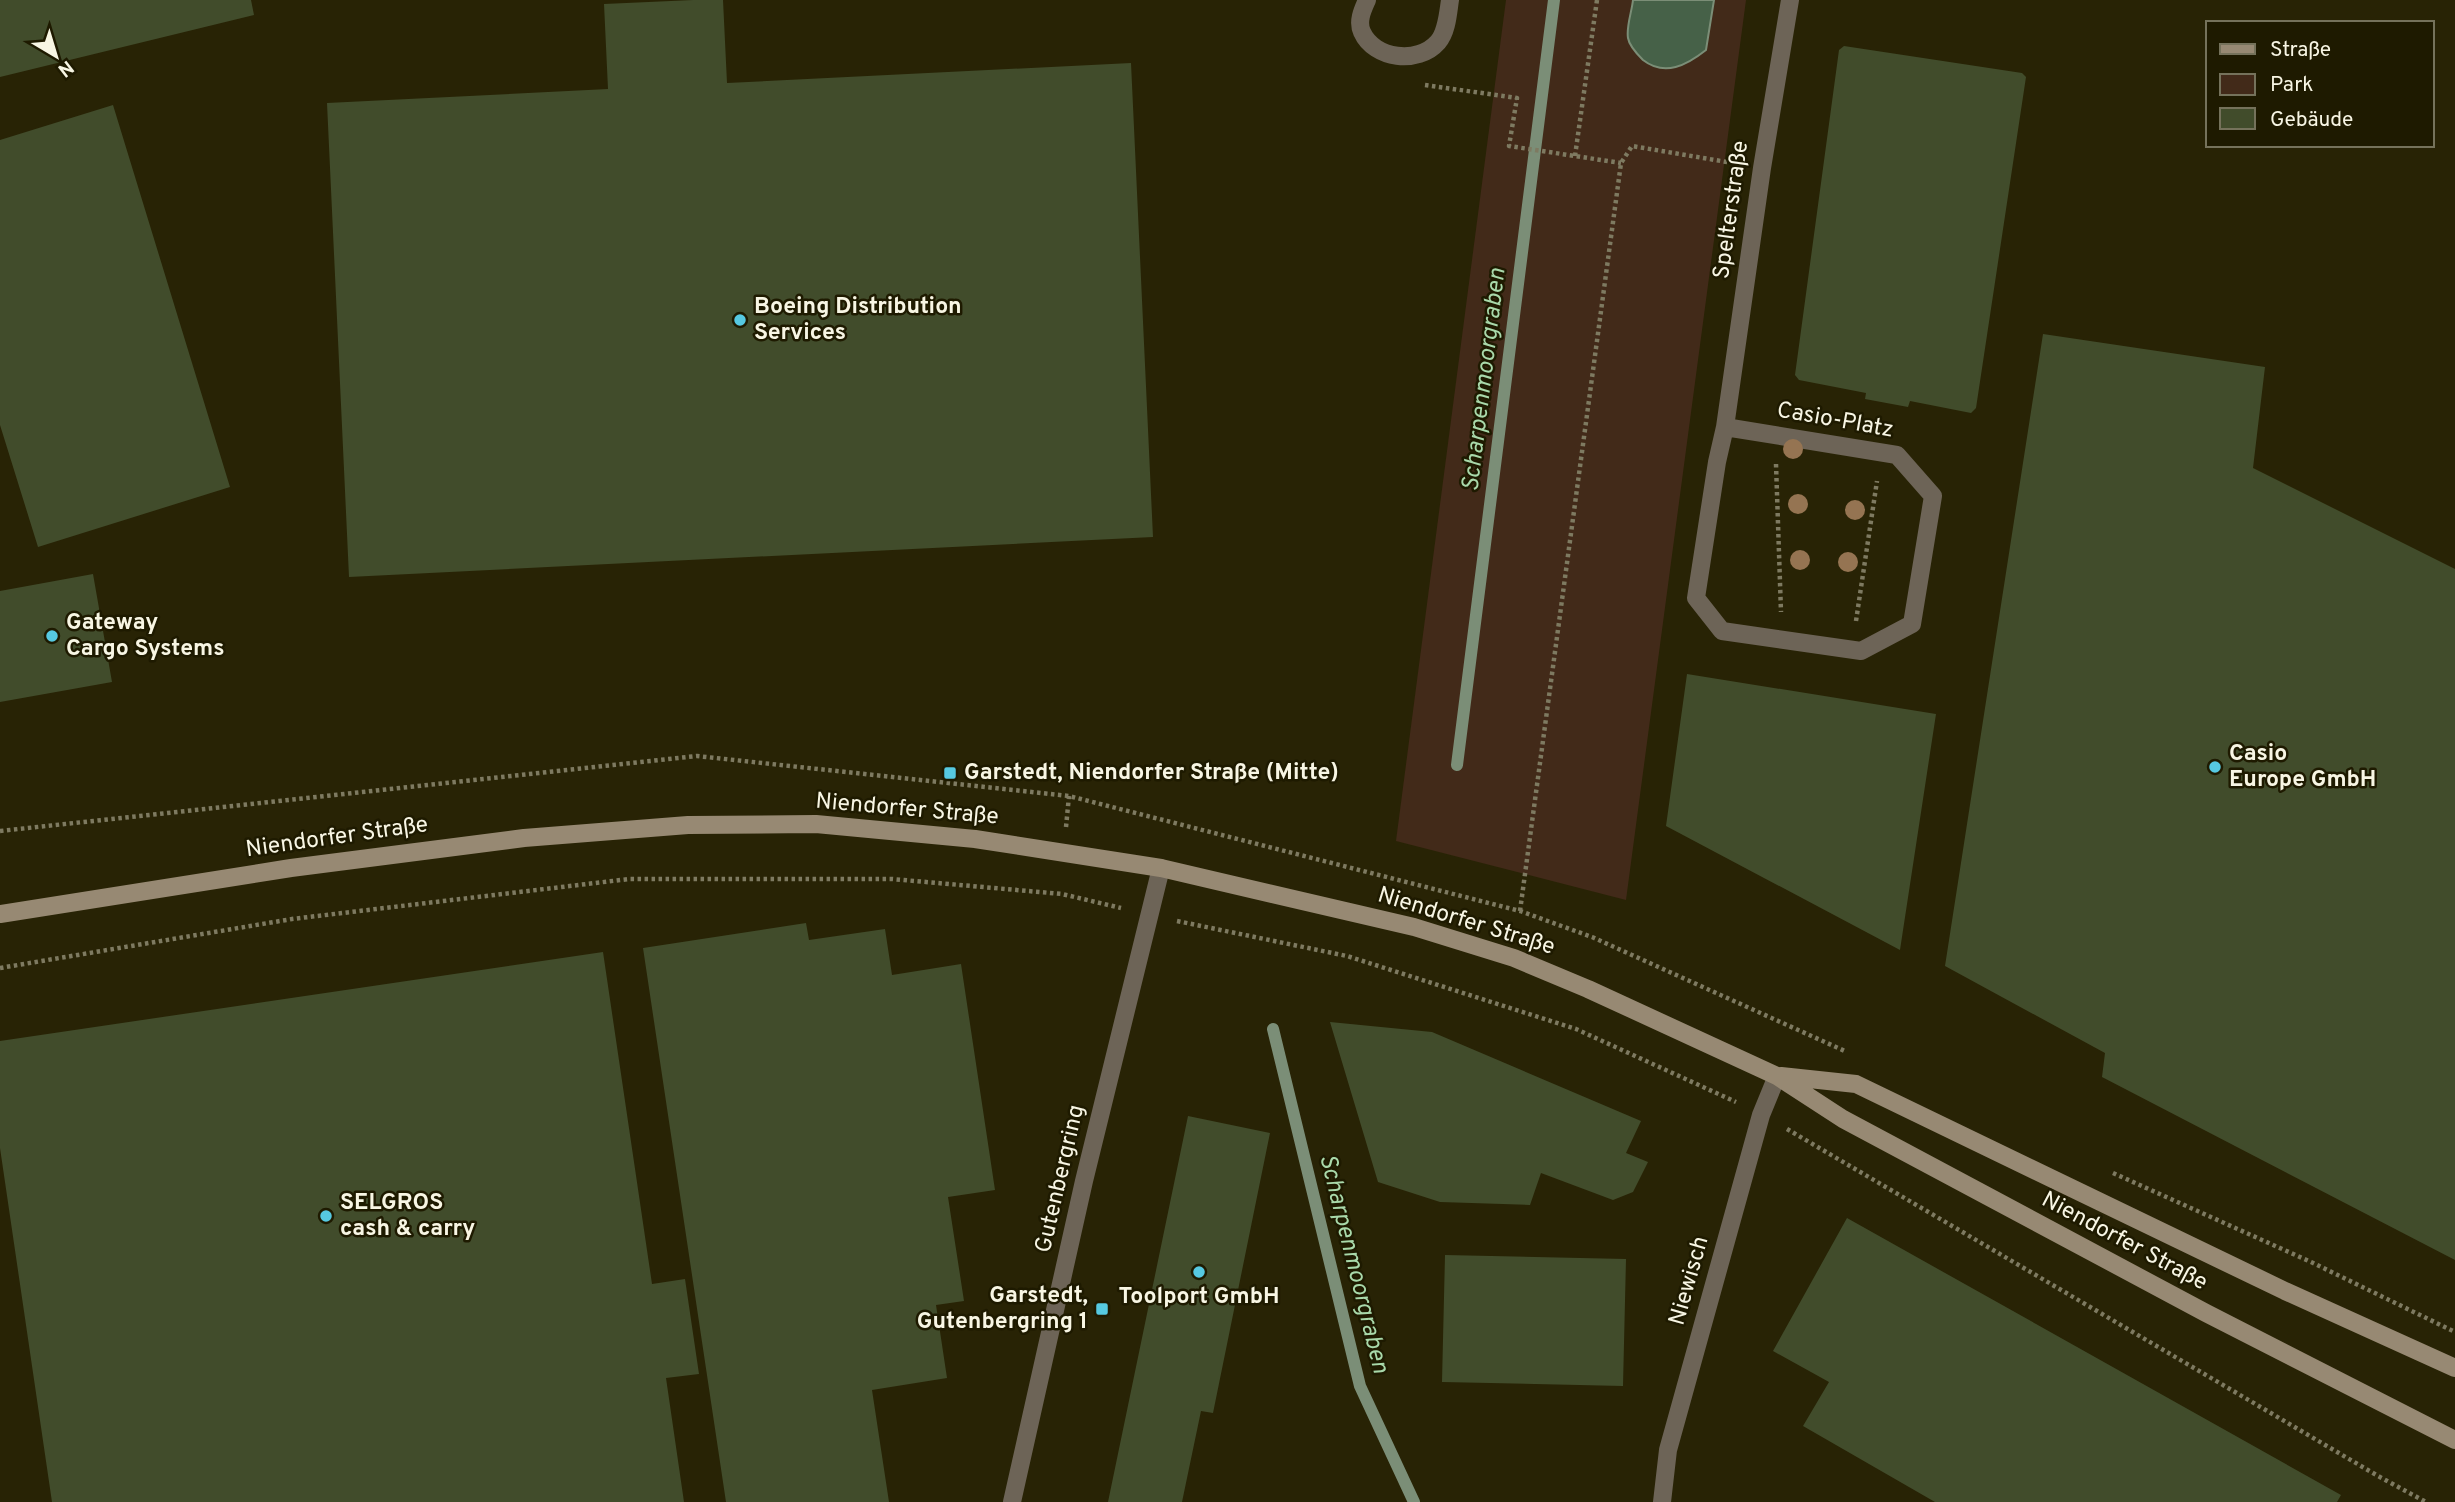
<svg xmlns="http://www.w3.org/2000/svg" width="2455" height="1502" font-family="Overpass,sans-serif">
	<rect width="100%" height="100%" fill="#282305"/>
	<!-- green -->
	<path fill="#422a19" d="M1506 0H1746L1626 900 1396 841Z"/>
	<!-- water -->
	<path fill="#466148" stroke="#7b8e77" stroke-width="2" d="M1633 0H1714L1706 50C1687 65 1665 77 1643 60 1638 55 1629 45 1628 38 1626 27 1632 11 1633 0Z"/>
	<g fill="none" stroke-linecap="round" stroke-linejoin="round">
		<!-- stream -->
		<path stroke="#7b8e77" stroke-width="12" d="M1457 765 1554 0
			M1273 1029 1360 1386 1414 1502"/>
	</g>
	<!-- building -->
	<path fill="#414c2b" d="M0 0H251L254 15 0 77Z
		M693 0H723L727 83 1131 63 1153 537 349 577 327 103 608 89 604 4Z
		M1844 46 2022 73 2026 77 1976 408 1971 413 1910 401 1908 407 1865 399 1866 393 1799 380 1795 375 1839 50Z
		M113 105 230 487 38 547 0 425V140Z
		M2043 334 2265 367 2253 468 2455 569V1260L2102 1077 2105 1053 1945 966Z
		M93 574 112 682 0 702V591Z
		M1687 674 1936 714 1900 950 1666 826Z
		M806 923 809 940 885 929 892 975 961 964 995 1190 948 1197 964 1301 936 1305 947 1378 872 1390 889 1502H726L643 948Z
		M603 952 652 1284 685 1279 699 1374 666 1378 684 1502H52L0 1148V1041Z
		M1330 1022 1432 1032 1641 1121 1626 1153 1648 1162 1633 1192 1613 1200 1541 1173 1530 1205 1440 1202 1378 1182Z
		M1188 1116 1270 1133 1213 1413 1201 1411 1182 1502H1108Z
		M1847 1218 2341 1495 2337 1502H1935L1803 1426 1829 1382 1773 1351Z
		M1445 1255 1626 1259 1623 1386 1442 1382Z"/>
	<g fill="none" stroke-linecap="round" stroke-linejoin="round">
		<!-- path -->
		<path stroke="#7e7a61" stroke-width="4.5" stroke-dasharray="3.5 3.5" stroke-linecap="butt" d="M1425 85 1517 98 1509 146 1621 163
			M1575 156 1597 0
			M1776 464 1781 612
			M1856 621 1877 481
			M1066 827 1069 796
			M0 831 697 756 1069 796 1520 911 1592 937 1847 1052
			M1520 911 1621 163 1632 146 1733 163
			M1177 921 1347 956 1576 1029 1736 1102
			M0 968 292 919 629 879H892L1062 894 1121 908
			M1787 1129 2378 1476 2426 1502
			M2113 1173 2311 1262 2455 1332"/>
		<!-- lane -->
		<path stroke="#6d6457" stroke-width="18" d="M1725 427 1897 455 1933 496 1912 624 1861 651 1722 631 1696 598 1717 462Z
			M1725 427 1762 168 1790 0"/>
		<!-- street -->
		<path stroke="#6d6457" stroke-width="18" d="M1367 0C1363 9 1357 21 1362 32 1374 59 1418 65 1438 42 1447 32 1448 13 1450 0
			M1012 1502 1084 1181 1161 868
			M1662 1502 1668 1450 1761 1115 1777 1076"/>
		<!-- secondary -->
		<path stroke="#978973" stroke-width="18" d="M0 914 291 868 524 838 688 825 816 824 975 839 1161 868 1414 927 1514 958 1588 989 1777 1076 1843 1119 2206 1313 2455 1440
			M1781 1076 1856 1084 2285 1291 2455 1368"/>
	</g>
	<!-- trees -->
	<g fill="#957452">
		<circle cx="1793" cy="449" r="10"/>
		<circle cx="1798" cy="504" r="10"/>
		<circle cx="1855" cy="510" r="10"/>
		<circle cx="1800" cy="560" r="10"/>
		<circle cx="1848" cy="562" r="10"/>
	</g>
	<!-- markers -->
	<g fill="#56c9e1" stroke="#1e1a00" stroke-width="2.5">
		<circle cx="740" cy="320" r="7"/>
		<circle cx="52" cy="636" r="7"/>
		<circle cx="2215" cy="767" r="7"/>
		<rect x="943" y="766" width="14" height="14" rx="3.5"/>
		<circle cx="326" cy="1216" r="7"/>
		<circle cx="1199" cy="1272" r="7"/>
		<rect x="1095" y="1302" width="14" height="14" rx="3.5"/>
	</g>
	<g text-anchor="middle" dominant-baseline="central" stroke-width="5" stroke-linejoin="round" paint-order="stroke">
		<!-- street labels -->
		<g font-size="23" fill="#f8f6e4" stroke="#1e1a00">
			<text transform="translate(1732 210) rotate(-82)">Spelterstraße</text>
			<text transform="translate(1835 421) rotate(10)">Casio-Platz</text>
			<text transform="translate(907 810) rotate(5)">Niendorfer Straße</text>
			<text transform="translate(337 838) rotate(-8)">Niendorfer Straße</text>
			<text transform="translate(1466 922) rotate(17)">Niendorfer Straße</text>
			<text transform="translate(1061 1179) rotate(-77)">Gutenbergring</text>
			<text transform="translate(2124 1242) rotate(28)">Niendorfer Straße</text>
			<text transform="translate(1690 1281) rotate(-74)">Niewisch</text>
		</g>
		<!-- poi labels -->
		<g font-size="23" font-weight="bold" fill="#f8f6e4" stroke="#1e1a00" text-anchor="start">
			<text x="754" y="307">Boeing Distribution<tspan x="754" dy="26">Services</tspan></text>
			<text x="66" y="623">Gateway<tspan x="66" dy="26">Cargo Systems</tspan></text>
			<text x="2229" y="754">Casio<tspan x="2229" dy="26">Europe GmbH</tspan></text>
			<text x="964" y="773">Garstedt, Niendorfer Straße (Mitte)</text>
			<text x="340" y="1203">SELGROS<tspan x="340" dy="26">cash &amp; carry</tspan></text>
			<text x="1088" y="1296" text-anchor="end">Garstedt,<tspan x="1088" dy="26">Gutenbergring 1</tspan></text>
			<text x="1199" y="1297" text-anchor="middle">Toolport GmbH</text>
		</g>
		<!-- water labels -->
		<g font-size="24" font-style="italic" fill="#a9d9aa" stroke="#1e1a00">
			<text transform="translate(1485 380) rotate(-83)">Scharpenmoorgraben</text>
			<text transform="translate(1353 1264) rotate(76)">Scharpenmoorgraben</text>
		</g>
	</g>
	<!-- legend -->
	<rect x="2206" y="21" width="228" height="126" fill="#1e1a00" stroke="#75725b" stroke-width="2"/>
	<rect x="2220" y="44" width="35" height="10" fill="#978973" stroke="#75725b" stroke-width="2"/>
	<text x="2270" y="56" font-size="21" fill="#f8f6e4">Straße</text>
	<rect x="2220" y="74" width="35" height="21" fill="#422a19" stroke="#75725b" stroke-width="2"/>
	<text x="2270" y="91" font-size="21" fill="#f8f6e4">Park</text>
	<rect x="2220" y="108" width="35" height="21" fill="#414c2b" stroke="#75725b" stroke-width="2"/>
	<text x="2270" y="126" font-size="21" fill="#f8f6e4">Gebäude</text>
	<!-- north arrow -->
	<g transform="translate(56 56) rotate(142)" stroke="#1e1a00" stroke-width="5" paint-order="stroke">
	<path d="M0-5L12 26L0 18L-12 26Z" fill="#f8f6e4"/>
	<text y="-10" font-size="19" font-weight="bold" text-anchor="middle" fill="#f8f6e4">N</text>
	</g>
</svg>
